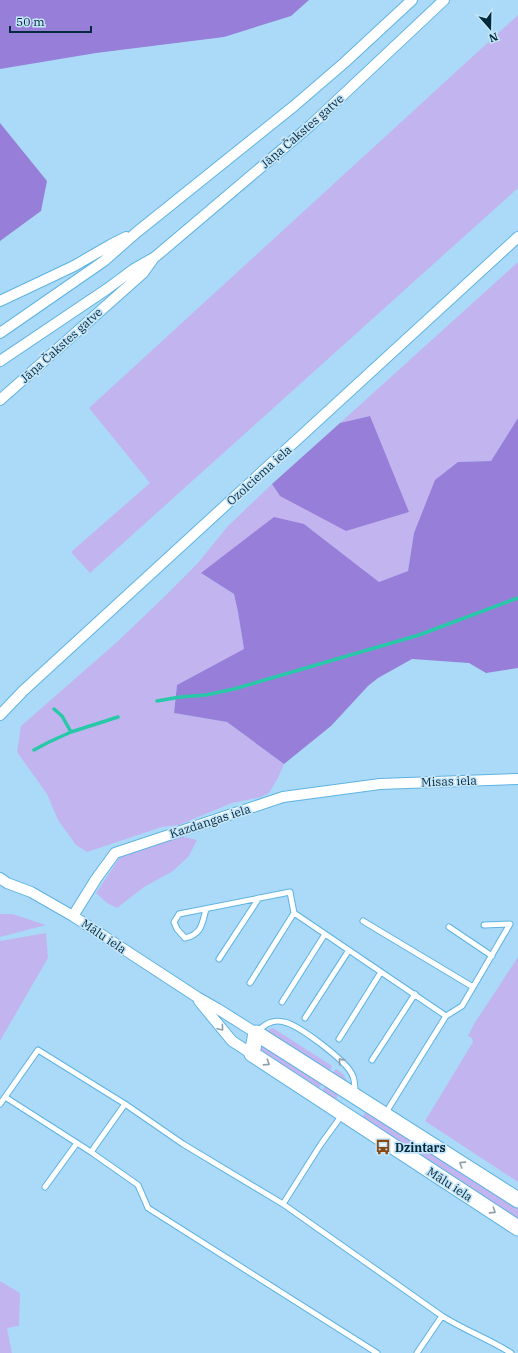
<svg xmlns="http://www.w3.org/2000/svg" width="518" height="1353" font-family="'IBM Plex Serif',serif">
	<rect width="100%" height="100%" fill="#aadaf7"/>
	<!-- green -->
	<path fill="#c2b5ef" d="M518 15V188L90 573 71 552 150 483 89 408Z
		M518 262V418L491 461 458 462 414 533 408 571 379 582 304 524 202 574 234 594 238 612 244 650 177 685 174 713 227 722 284 764 278 778 269 793 261 797 232 803 179 825 162 827 87 852 76 845 58 820 47 794 17 752 21 726 117 642 161 600 197 564 228 526 272 484 280 496 370 416 340 423Z
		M181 836 197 840 189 856 173 871 144 887 117 908 107 903 96 893 120 857Z
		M0 914H12L46 925 0 937Z
		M46 933 48 958 0 1041V941Z
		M518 957V1182L425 1121 473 1042 472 1038 468 1036 474 1024Z
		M273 1028 332 1066 329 1072 266 1031Z
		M262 1044 323 1082 317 1091 261 1054 259 1046Z
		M336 1069 343 1074 348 1083 332 1074Z
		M326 1085 338 1093 337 1098 334 1100 321 1093Z
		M366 1111 518 1207V1219L361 1119Z
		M0 1281 20 1293 19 1326 7 1328 12 1353H0Z"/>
	<!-- forest -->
	<path fill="#977ed9" d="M0 0H309L291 16 224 37 96 53 0 69Z
		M0 123 47 181 41 211 0 241Z
		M370 416 409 512 346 531 280 496 272 484 340 423Z
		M518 418V668L486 673 469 663 412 659 378 678 368 686 331 726 284 764 227 722 174 713 177 685 244 649 238 612 234 594 201 573 274 517 304 524 379 582 408 571 414 533 435 480 458 462 491 461Z"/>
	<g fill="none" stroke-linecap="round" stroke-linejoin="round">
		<!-- stream -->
		<path stroke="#29c8a9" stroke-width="3.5" d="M157 701 180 697 206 695 234 689 419 635 518 598
			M54 709 62 716 71 732 118 717
			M34 750 49 742 71 732"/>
		<defs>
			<path id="lane" d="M206 909C202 924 202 934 185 938L177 929 174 922 179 914 290 892 294 913 446 1016 385 1114
				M363 921 473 987
				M449 927 492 956
				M219 959 259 898
				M250 983 294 913
				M282 1002 325 934
				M446 1016 462 1006 510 924 484 925
				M305 1018 349 950
				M257 1032C261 1028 266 1023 272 1022 275 1021 281 1021 284 1022 299 1025 345 1060 352 1074 355 1080 355 1086 355 1092
				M339 1039 381 972
				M372 1060 415 994
				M0 1104 5 1097
				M91 1152 5 1097 38 1050 125 1104
				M45 1187 77 1143
				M283 1204 321 1144 342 1115
				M442 1316C464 1330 489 1339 511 1353
				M377 1353 148 1208 138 1185 91 1152 125 1104 183 1144 283 1204 442 1316 417 1353"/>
			<path id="street" d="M0 301 74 266 112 244 126 237
				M0 333 104 261 137 232 294 106 344 63 412 0
				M0 361 107 289 134 269 155 257 311 125 444 0
				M0 400 143 273 153 259
				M0 715 23 691 518 237
				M0 878 7 883 31 892 73 916 197 997 218 1009 256 1033
				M73 916 96 879 115 853 283 797 380 784 518 779
				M199 1001 232 1041 252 1054"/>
			<path id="secondary" d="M518 1200 256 1033 252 1054 518 1228"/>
		</defs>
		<!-- lane casing -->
		<use href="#lane" stroke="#5eb3e2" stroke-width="7"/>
		<!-- street casing -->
		<use href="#street" stroke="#5eb3e2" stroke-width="12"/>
		<!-- secondary casing -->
		<use href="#secondary" stroke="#5eb3e2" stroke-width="17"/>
		<!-- lane -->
		<use href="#lane" stroke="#fff" stroke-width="5"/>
		<!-- street -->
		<use href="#street" stroke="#fff" stroke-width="10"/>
		<!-- secondary -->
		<use href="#secondary" stroke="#fff" stroke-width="15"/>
	</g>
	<!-- one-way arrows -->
	<defs><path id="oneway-chevron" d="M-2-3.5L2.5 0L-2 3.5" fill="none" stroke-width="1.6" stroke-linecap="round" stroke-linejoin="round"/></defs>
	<g stroke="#8e9fa7">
		<use href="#oneway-chevron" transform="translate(221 1028) rotate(50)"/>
		<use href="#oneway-chevron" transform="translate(341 1061) rotate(-132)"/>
		<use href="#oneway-chevron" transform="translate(267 1063) rotate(33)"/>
		<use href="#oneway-chevron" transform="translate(462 1164) rotate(-147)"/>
		<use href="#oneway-chevron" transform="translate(493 1211) rotate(33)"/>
	</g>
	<!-- icons -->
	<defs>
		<symbol id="bus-bare" viewBox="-9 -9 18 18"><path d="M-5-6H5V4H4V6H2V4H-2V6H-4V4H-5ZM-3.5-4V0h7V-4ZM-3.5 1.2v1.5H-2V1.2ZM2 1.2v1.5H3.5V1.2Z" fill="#884810" stroke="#c5e5f9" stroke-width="2.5" paint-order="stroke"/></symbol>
	</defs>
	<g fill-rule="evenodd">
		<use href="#bus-bare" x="372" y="1136" width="22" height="22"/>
	</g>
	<g text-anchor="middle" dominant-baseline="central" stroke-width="3.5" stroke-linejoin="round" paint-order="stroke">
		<!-- street labels -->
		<g font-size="12" fill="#03293c" stroke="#c5e5f9">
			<text transform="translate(302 131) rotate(-41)">Jāņa Čakstes gatve</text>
			<text transform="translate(61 345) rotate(-42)">Jāņa Čakstes gatve</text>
			<text transform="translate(259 475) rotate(-42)">Ozolciema iela</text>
			<text transform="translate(449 781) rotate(-2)">Misas iela</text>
			<text transform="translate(210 821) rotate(-18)">Kazdangas iela</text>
			<text transform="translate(104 936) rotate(34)">Mālu iela</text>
			<text transform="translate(450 1184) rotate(33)">Mālu iela</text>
		</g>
		<!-- poi labels -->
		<g font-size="12" font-weight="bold" fill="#03293c" stroke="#c5e5f9" text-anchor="start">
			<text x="395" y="1147">Dzintars</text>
		</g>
	</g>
	<!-- north arrow -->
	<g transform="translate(490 28) rotate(160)" stroke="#c5e5f9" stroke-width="3" paint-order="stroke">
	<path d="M0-3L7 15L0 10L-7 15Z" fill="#03293c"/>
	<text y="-6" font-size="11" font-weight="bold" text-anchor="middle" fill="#03293c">N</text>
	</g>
	<!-- scale -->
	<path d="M10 26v6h81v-6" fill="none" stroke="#03293c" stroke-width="2"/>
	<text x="16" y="26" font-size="12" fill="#03293c" stroke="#c5e5f9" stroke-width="3" paint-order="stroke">50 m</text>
</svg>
